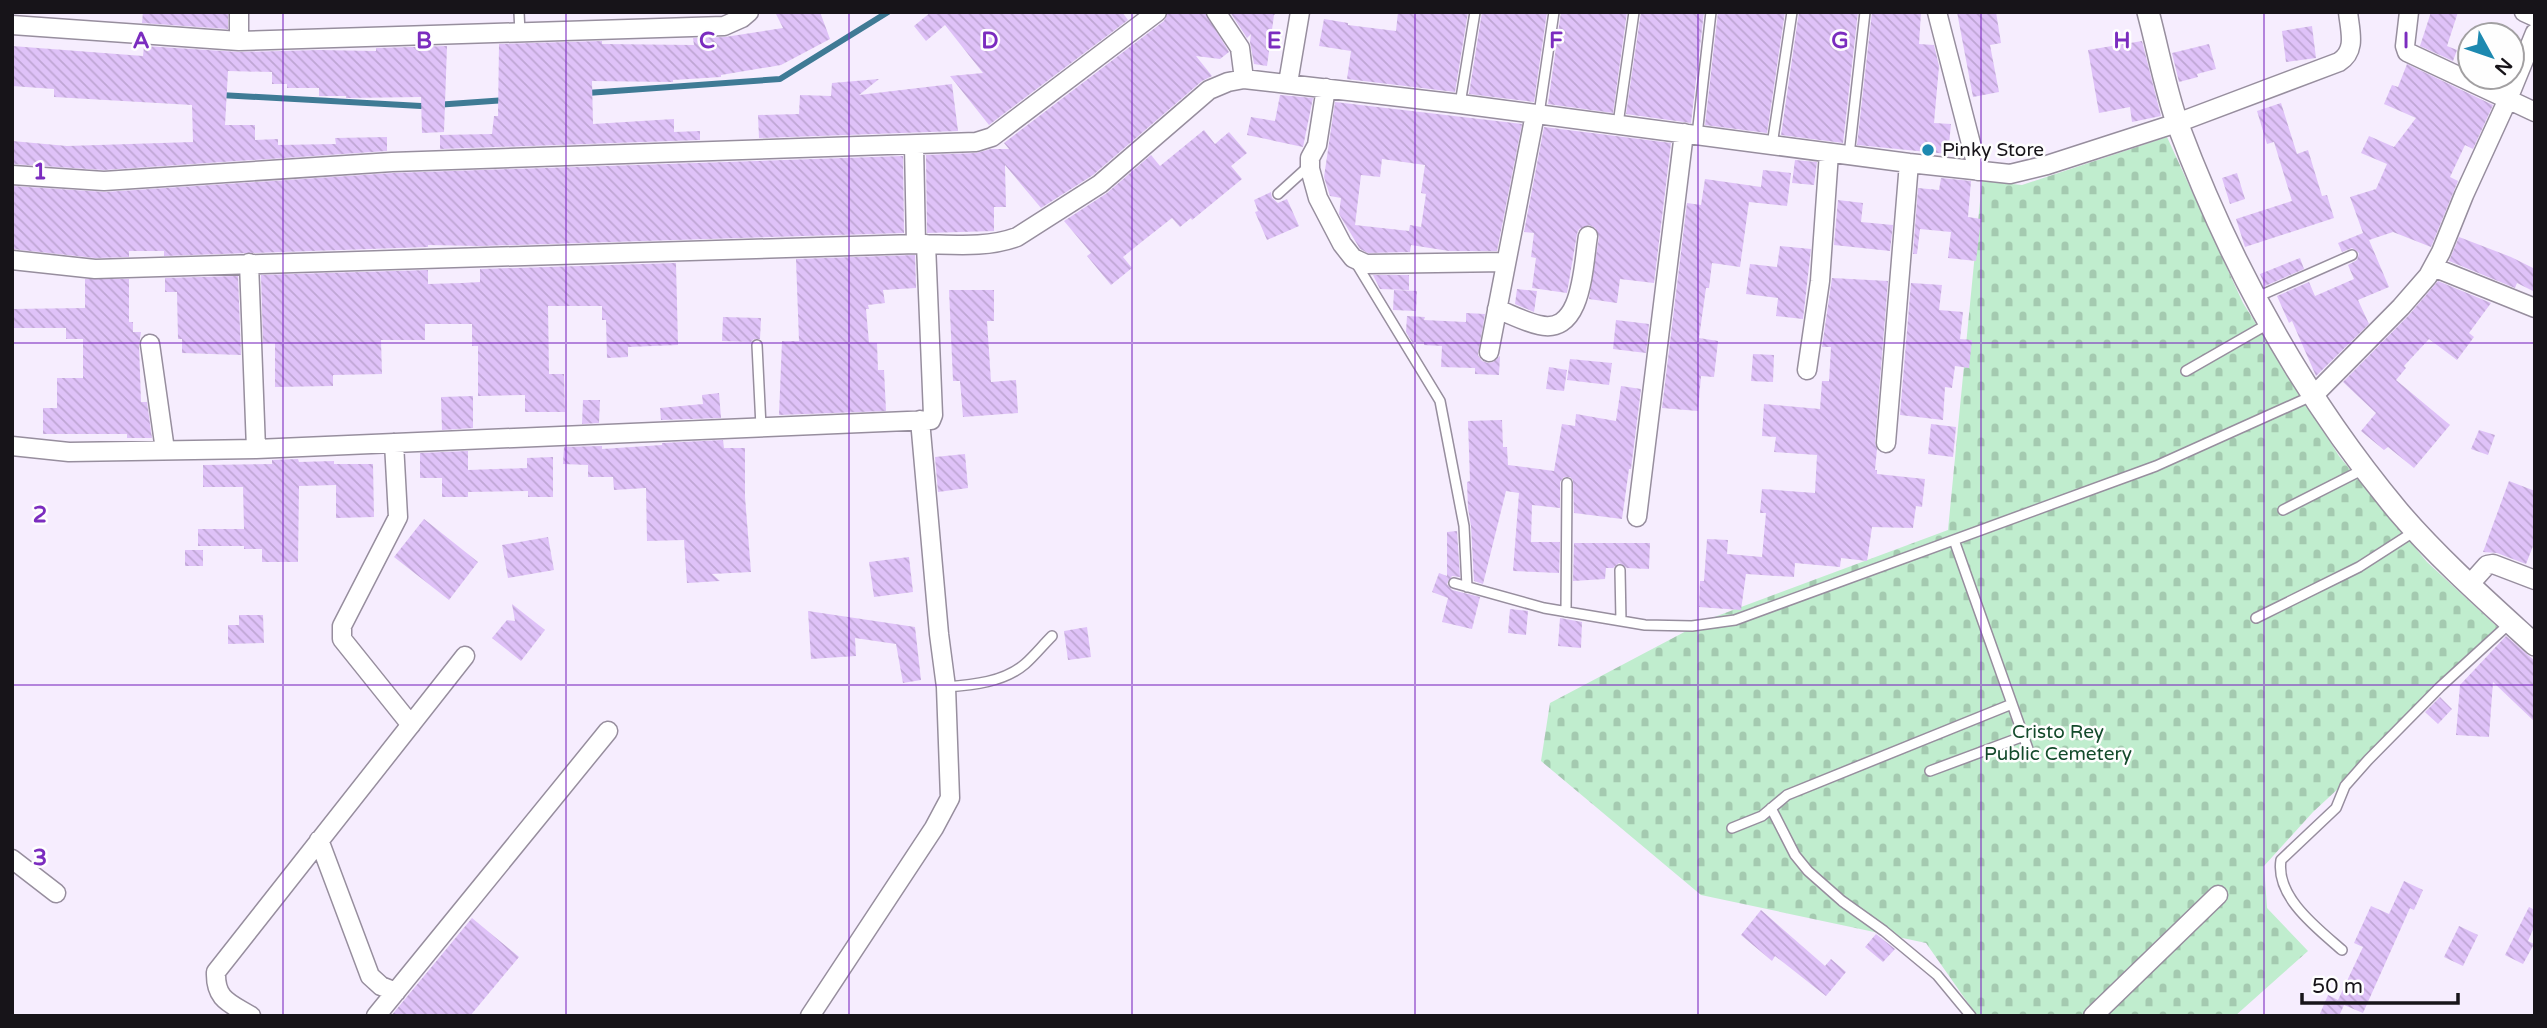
<svg xmlns="http://www.w3.org/2000/svg" width="2547" height="1028" font-family="'Varela Round',sans-serif">
	<defs>
		<pattern id="cemetery-stones" width="16" height="16" patternUnits="userSpaceOnUse" patternTransform="scale(1.75)"><rect width="16" height="16" fill="#c0edce"/><path d="M2 7V4a2 2 0 0 1 4 0v3zM10 15v-3a2 2 0 0 1 4 0v3z" fill="#a4cab0"/></pattern>
		<pattern id="building-back-hatch" width="6" height="6" patternUnits="userSpaceOnUse" patternTransform="scale(1.75)"><rect width="6" height="6" fill="#dfc2f8"/><path d="M-1 5l2 2M0 0l6 6M5-1l2 2" fill="none" stroke="#bfa6d4"/></pattern>
	</defs>
	<rect width="100%" height="100%" fill="#f6edfe"/>
	<!-- cemetery -->
	<path fill="url(#cemetery-stones)" d="M2167 137 2243 303 2339 456 2427 562 2505 634 2313 812 2264 866 2267 908 2308 951 2235 1016H1977L1926 943 1701 895 1541 761 1550 703 1709 619 1948 530 1982 181 2022 185Z"/>
	<g fill="none" stroke-linecap="round" stroke-linejoin="round">
		<!-- stream -->
		<path stroke="#3f7a95" stroke-width="6" d="M587 93 780 79 888 12
			M220 95 421 106 506 100"/>
	</g>
	<!-- building -->
	<path fill="url(#building-back-hatch)" fill-rule="evenodd" d="M143 12H228V29L142 23Z
		M775 12H820L830 39 781 65 721 75V77L673 80V82L592 81 593 124 674 119V132L700 131V140L440 149V135L492 134 494 116H498L499 44 602 41V44L694 45 693 38 725 37 783 28Z
		M931 12H1122L1128 20 989 125 950 76 983 73 945 25 926 41 914 26Z
		M1168 12H1205L1229 52 1220 59 1196 56 1212 76 1202 81 1093 175 1041 208 1005 165 1006 207H994V231L927 233 926 155 976 153 991 149H1009L1004 143 1164 21Z
		M1230 12H1277L1274 15 1267 66 1254 64 1250 42 1251 34 1247 38Z
		M1398 12H1468L1455 92 1347 79 1351 51 1319 46 1324 19 1348 23V25L1396 31Z
		M1482 12H1547L1534 102 1469 94Z
		M1561 12H1627L1613 113 1548 104Z
		M1641 12H1704L1691 123 1626 114Z
		M1718 12H1785L1767 133 1705 125Z
		M1799 12H1858L1843 143 1781 135Z
		M1872 12H1921L1919 44 1934 45 1939 66 1934 123 1951 124 1948 154 1857 145Z
		M1957 12H1996L2001 43 1990 45 1999 92 1973 97Z
		M2431 12H2458L2447 46 2457 50 2453 61 2420 46Z
		M2312 26 2316 58 2286 62 2282 31Z
		M2142 41 2161 116 2132 122 2130 107 2099 113 2088 50Z
		M2209 44 2216 69 2197 74 2198 77 2179 82 2172 53Z
		M12 46 143 56 144 46 239 52 319 50 376 51V48L447 46 444 132 422 133 421 97 346 98V96H319V88H287V84H272V72L228 71 225 125H255V140L278 139V145L336 144 335 138 387 137V151L104 170 12 164V141L67 146 193 142 192 105 54 97V89L12 86Z
		M2407 64 2493 105 2473 149 2465 145 2450 177 2458 181 2431 247 2393 232 2369 240 2389 287 2358 300 2369 324 2316 376 2292 321 2289 323 2277 296 2309 282 2315 296 2354 279 2348 265 2357 260 2359 253 2352 248 2342 252 2338 243 2363 233 2350 197 2376 189 2387 164 2361 153 2369 136 2394 147 2416 118 2384 104 2392 85 2398 87Z
		M879 79 859 95 952 84 958 131 759 138 758 115 799 114 800 95 831 96 832 83Z
		M1280 95 1313 98 1303 147 1247 135 1251 117 1275 121Z
		M1335 102 1522 124 1497 251H1449L1411 245 1410 252 1368 253 1360 249 1339 214 1341 198 1330 196 1324 177ZM1382 159 1425 165 1421 193 1426 194 1421 227 1410 225 1409 231 1355 225 1361 175 1380 177Z
		M2281 103 2297 154 2308 150 2322 196 2327 195 2334 218 2245 247 2236 219 2292 201 2274 142 2267 144 2257 111Z
		M1544 127 1671 143 1654 283 1620 279 1617 303 1589 299 1599 237 1595 228 1589 225 1579 229 1577 234 1567 293 1532 288 1536 258 1531 257 1534 233 1524 232Z
		M1204 130 1215 144 1229 132 1247 153 1231 166 1242 179 1192 220 1191 218 1180 227 1172 218 1139 244 1123 257 1132 268 1111 285 1087 256 1091 253 1064 221 1107 193 1151 155 1160 166Z
		M903 156 904 233 480 246 428 245V247L164 256V251H129V257L95 258 12 249V186L105 192 393 173Z
		M1795 160 1817 162 1814 185 1792 183Z
		M1763 170 1791 173 1787 206 1749 202 1740 267 1712 263 1709 288H1706L1699 338 1718 341 1714 377 1701 376 1698 411 1662 408 1687 203 1701 205 1705 179 1761 187Z
		M2237 173 2245 199 2230 204 2222 178Z
		M1941 178 1971 181 1968 217 1981 219 1976 261 1948 258 1951 232 1920 229 1917 254H1913L1918 188 1939 190Z
		M1271 192 1272 198 1278 203 1287 199 1299 226 1267 240 1255 212 1258 211 1254 200Z
		M1838 200 1863 203 1861 222 1893 225 1890 251 1834 245Z
		M2459 237 2511 257 2535 269V292L2517 283 2515 288 2449 261Z
		M1780 246 1811 249 1803 319 1776 316 1778 298 1746 294 1750 264 1777 267Z
		M915 255 916 288 883 290 885 303 868 305 869 309H866L869 343H877L878 370H884L886 411 779 415 782 341H799L796 259Z
		M2300 258 2304 269 2265 286 2260 274Z
		M676 263 678 345 628 347V357L607 358 606 320H602V306H548L549 374H564L565 412H525V395L478 396V346H472V324H425V340H381L382 374 333 375V386L275 387V343H263L261 275 428 270V284L462 283 480 282V269Z
		M1373 275H1409V290L1380 289Z
		M238 276 241 355 182 353V339H178L177 292H165V278Z
		M1832 278 1888 281 1875 442 1877 449 1875 470H1877V474L1925 479 1922 507 1916 506 1913 528 1872 527 1867 561 1841 558 1840 567 1795 563 1794 577 1746 574 1741 610 1699 607 1700 581H1704L1707 539 1728 540 1727 554 1762 557 1766 513H1760L1762 489 1815 493 1817 455 1774 452 1776 437 1762 436 1764 404 1820 409 1822 381H1829L1831 347H1822Z
		M85 279H129V322H133V332H141L139 345 141 402H147L152 438H127V434H43V408H57V378H83V339H66V328H12V309L85 308Z
		M2438 281 2491 303 2469 333 2474 337 2457 360 2429 339 2404 366 2406 368 2396 380 2450 425 2414 468 2388 447 2384 450 2361 431 2376 413 2343 382 2409 315Z
		M1911 283 1942 285 1939 310 1963 312 1960 339 1972 340 1969 368 1955 366 1952 388 1945 387 1943 420 1900 415Z
		M1517 289 1537 291 1534 312 1515 304Z
		M949 290H994V321H987L991 382 1016 380 1018 413 963 417 960 381H953Z
		M1394 290 1417 291 1416 311 1393 310Z
		M1466 313 1485 314 1478 355 1482 361 1488 363 1493 362 1500 356 1499 375 1475 374V368L1441 367 1442 346 1424 345V342H1412L1406 332 1407 316 1425 317 1424 320 1466 322Z
		M723 317 761 318 760 339H754L751 342 722 341Z
		M1616 320 1649 324 1646 353 1613 349Z
		M1753 354 1774 355 1773 382 1751 381Z
		M1570 359 1612 363 1609 385 1567 380Z
		M1549 367 1567 370 1564 391 1546 389Z
		M1621 386 1641 389 1631 469H1629L1622 519 1574 513 1573 480 1570 477H1564L1560 482V508L1532 505 1531 542H1560L1559 573 1513 571 1519 493 1506 491 1483 584 1474 581 1471 526 1468 508 1467 482 1470 481 1468 421 1502 420 1503 447H1507L1508 465 1554 471 1562 424 1575 426 1576 414 1616 421Z
		M719 393 721 418 661 420 660 408 703 404 702 395Z
		M473 396V428L442 430 441 397Z
		M583 400H600L599 423 582 424Z
		M1931 424 1956 427 1953 457 1928 454Z
		M2479 430 2495 435 2488 455 2471 449Z
		M723 440 724 448H745V497L751 572 712 574 720 581 687 583 684 540 647 541 646 488 614 490 613 477H588V465L563 464 564 447 602 446V449L662 445V443Z
		M468 451V470L527 468V458L553 457V497H528V491L468 492V497H442V478H420V453Z
		M965 454 968 488 938 492 935 457Z
		M298 459 299 462 334 461V464H373L374 517 336 518V485L299 486 298 562H262V549H244V546H198V529H244L243 487H203V465L272 464V460Z
		M2509 481 2535 491V541L2526 564 2497 553 2483 552Z
		M424 519 478 562 449 600 394 557Z
		M1457 531 1460 577 1452 576 1447 584 1452 590 1480 597 1472 629 1442 622 1448 598 1432 592 1439 573 1447 576V532Z
		M548 537 554 570 508 578 502 545Z
		M1574 543H1650L1649 569 1627 568 1619 563 1613 568H1606L1605 579 1573 581Z
		M185 550H203V566H185Z
		M909 557 913 592 874 597 869 562Z
		M512 604 545 630 521 661 492 638 507 620 515 621Z
		M1510 609 1528 611 1526 635 1508 633Z
		M808 611 915 627 921 680 903 683 896 644 855 638 856 656 811 659Z
		M239 615H263L264 643 228 644V625H239Z
		M1560 618 1582 622 1581 648 1558 646Z
		M1087 627 1091 657 1068 660 1064 631Z
		M2506 636 2535 661V722L2493 682 2489 737 2456 735 2460 685Z
		M2440 697 2452 709 2438 724 2425 712Z
		M2404 881 2423 890 2414 910 2410 908 2363 1013 2344 1005 2339 1016H2319L2328 995 2338 1000 2363 947 2354 943 2371 906 2389 914Z
		M2529 907 2535 910V925L2528 941 2534 944 2523 964 2505 955Z
		M1761 910 1825 966 1831 959 1846 972 1826 996 1775 956 1772 961 1741 935Z
		M472 918 519 957 470 1016H391Z
		M2459 926 2478 935 2463 966 2444 957Z
		M1876 934 1895 949 1883 962 1865 947Z"/>
	<g fill="none" stroke-linecap="round" stroke-linejoin="round">
		<defs>
			<path id="service" d="M519 12 520 33
				M1460 104 1475 12
				M1539 114 1554 12
				M1618 124 1634 12
				M1697 135 1711 12
				M1772 145 1792 12
				M1849 155 1865 12
				M1278 194 1310 165
				M1356 263 1440 401 1464 526 1467 587
				M2257 297 2352 255
				M757 345 761 427
				M2186 371 2268 324
				M2283 510 2364 469
				M1954 540 2028 749
				M1620 570 1621 621
				M1454 583 1544 608 1645 625 1692 626 1735 620 2156 466 2314 395
				M1566 612 1567 483
				M2256 618 2359 567 2415 531
				M946 687C973 685 1004 682 1025 664 1034 656 1043 645 1052 636
				M1930 771 2024 736
				M1771 808 1795 855 1808 871 1842 901 1884 931 1937 975 1971 1016
				M1732 828 1762 816 1787 795 2012 704
				M2342 950C2318 929 2275 897 2281 860L2336 808 2345 786 2368 760 2440 687 2509 624"/>
			<path id="minor" d="M1216 12 1240 48 1244 79
				M1937 12 1978 171
				M2409 12 2405 46 2407 52 2535 112
				M2524 12 2535 17
				M12 25 239 41 724 26 742 18 749 12
				M239 41V12
				M1288 83 1300 12
				M1326 88 1317 145 1310 158V169L1318 198 1342 244 1353 258 1366 264 1506 262
				M914 145 916 244
				M12 175 104 181 392 162 976 142 992 137 1157 12
				M12 260 95 269 916 244C950 244 984 249 1017 237L1100 184 1209 90 1228 82 1244 79 1460 104 1909 163 2010 174 2047 165 2177 123 2339 62C2357 51 2350 31 2348 12
				M249 263 256 449
				M2433 267 2535 308
				M1497 309C1510 314 1525 322 1539 325 1583 336 1583 265 1588 236
				M150 344 165 450
				M1489 352 1535 114
				M1807 370 1820 281 1829 153
				M2314 395 2401 307 2428 276 2441 252 2464 195 2508 99 2535 33
				M394 443 398 517 342 626V639L411 725
				M1886 443 1909 163
				M12 446 69 452 256 449 931 420 933 415 926 244
				M1637 517 1684 133
				M2470 584 2487 565 2493 564 2535 580
				M319 840 370 976 381 986 396 992
				M12 859 56 893
				M251 1016C230 1003 215 1000 216 972L465 656
				M376 1016 608 731
				M810 1016 934 828 950 798 946 687 939 634 920 420
				M2093 1016 2218 895"/>
			<path id="tertiary" d="M2148 12C2158 49 2165 89 2178 125 2230 264 2303 397 2398 511 2438 558 2489 603 2535 645"/>
		</defs>
		<!-- service casing -->
		<use href="#service" stroke="#978e9e" stroke-width="12"/>
		<!-- minor casing -->
		<use href="#minor" stroke="#978e9e" stroke-width="21"/>
		<!-- tertiary casing -->
		<use href="#tertiary" stroke="#978e9e" stroke-width="24"/>
		<!-- service -->
		<use href="#service" stroke="#fff" stroke-width="9"/>
		<!-- minor -->
		<use href="#minor" stroke="#fff" stroke-width="18"/>
		<!-- tertiary -->
		<use href="#tertiary" stroke="#fff" stroke-width="21"/>
	</g>
	<!-- grid -->
	<path fill="none" stroke="#7b2cbf" stroke-width="2" stroke-opacity="0.55" d="M283 12V1016M566 12V1016M849 12V1016M1132 12V1016M1415 12V1016M1698 12V1016M1981 12V1016M2264 12V1016M12 343H2535M12 685H2535"/>
	<!-- markers -->
	<circle fill="#1d89b0" stroke="#fefefe" stroke-width="2.5" cx="1928" cy="150" r="7"/>
	<g text-anchor="middle" dominant-baseline="central" stroke-width="5" stroke-linejoin="round" paint-order="stroke">
		<!-- poi labels -->
		<g font-size="19" fill="#171419" stroke="#fefefe" text-anchor="start">
			<text x="1942" y="150">Pinky Store</text>
		</g>
		<!-- park labels -->
		<g font-size="19" fill="#134a2b" stroke="#fefefe">
			<text x="2058" y="732">Cristo Rey<tspan x="2058" dy="22">Public Cemetery</tspan></text>
		</g>
	</g>
	<g font-size="23" text-anchor="middle" font-weight="bold" fill="#7b2cbf" stroke="#fefefe" stroke-width="5" stroke-linejoin="round" paint-order="stroke">
		<text x="141" y="48">A</text>
		<text x="424" y="48">B</text>
		<text x="707" y="48">C</text>
		<text x="990" y="48">D</text>
		<text x="1274" y="48">E</text>
		<text x="1556" y="48">F</text>
		<text x="1840" y="48">G</text>
		<text x="2122" y="48">H</text>
		<text x="2406" y="48">I</text>
		<text x="40" y="179">1</text>
		<text x="40" y="522">2</text>
		<text x="40" y="865">3</text>
	</g>
	<!-- border -->
	<rect width="2547" height="1028" fill="none" stroke="#171419" stroke-width="28"/>
	<!-- north arrow -->
	<g transform="translate(2491 56) rotate(130)"><circle r="33" fill="#fefefe" stroke="#a2a0a2" stroke-width="2"/>
	<path d="M0-5L12 26L0 18L-12 26Z" fill="#1d89b0"/>
	<text y="-10" font-size="19" font-weight="bold" text-anchor="middle" fill="#171419">N</text>
	</g>
	<!-- scale -->
	<path d="M2302 993v10h156v-10" fill="none" stroke="#171419" stroke-width="3.5"/>
	<text x="2312" y="993" font-size="21" fill="#171419" stroke="#fefefe" stroke-width="5" paint-order="stroke">50 m</text>
</svg>
